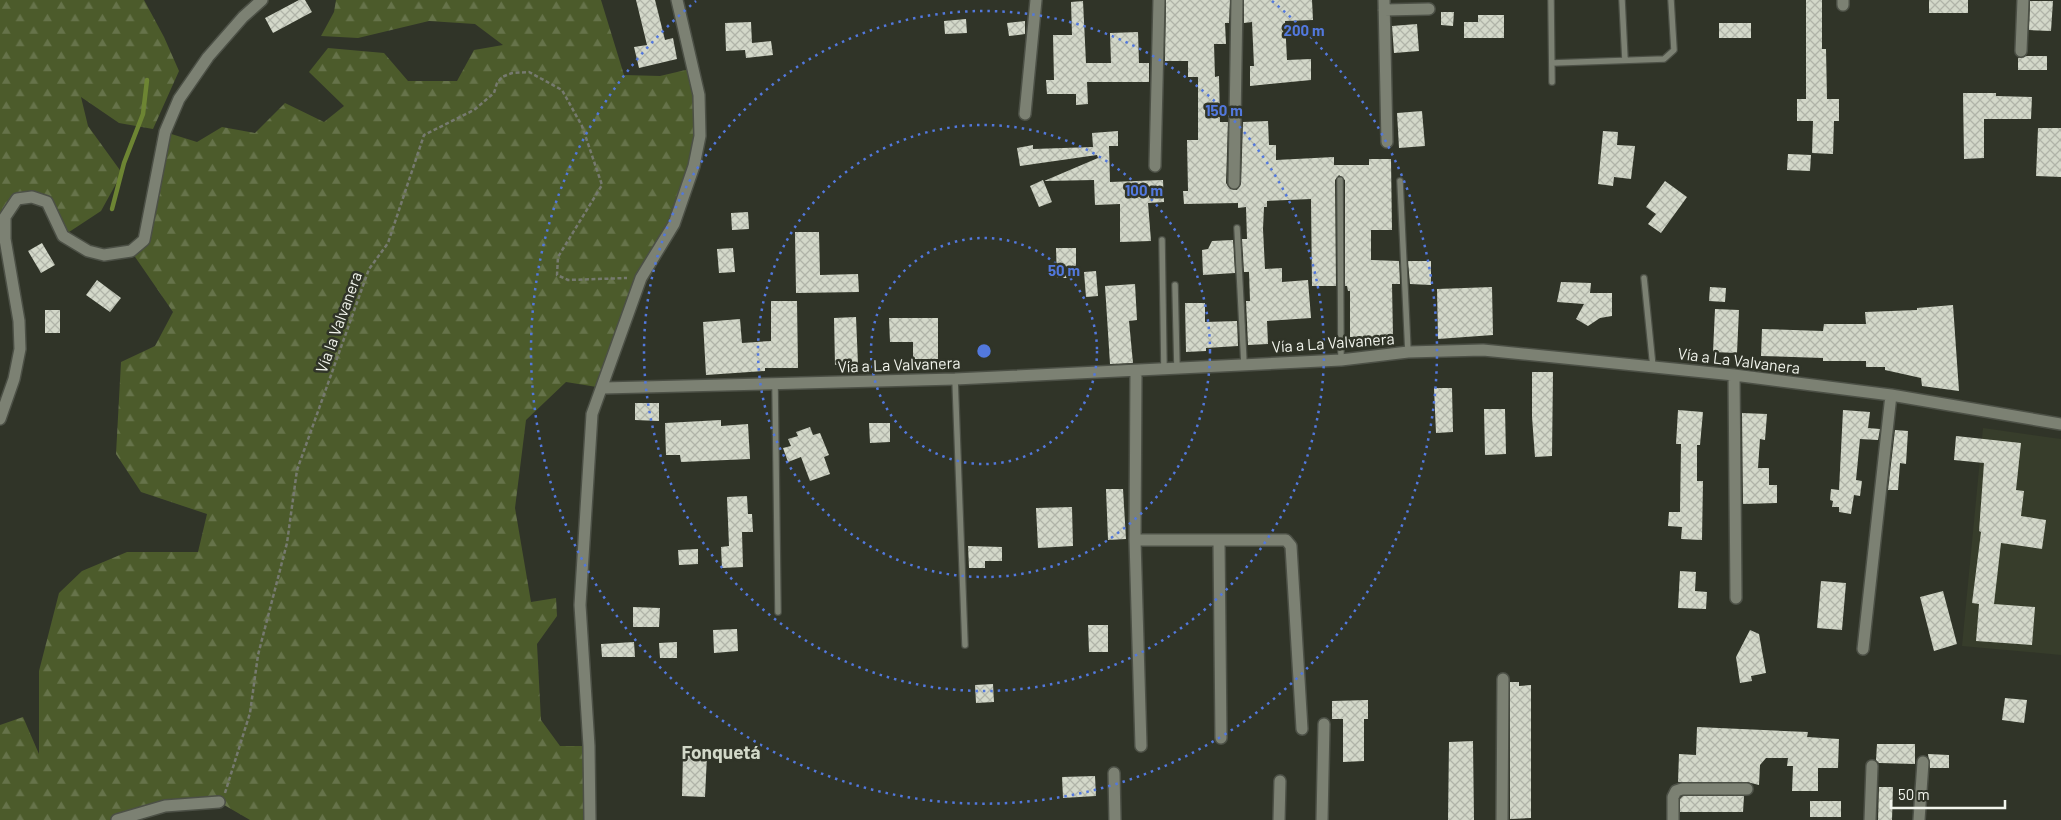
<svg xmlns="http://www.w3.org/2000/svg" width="2061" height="820" font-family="Barlow,sans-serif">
	<defs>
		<pattern id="forest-firs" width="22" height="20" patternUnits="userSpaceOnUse" patternTransform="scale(1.25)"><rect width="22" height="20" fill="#4c5b2b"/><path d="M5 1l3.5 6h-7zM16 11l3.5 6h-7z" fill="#66734a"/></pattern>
		<pattern id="building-cross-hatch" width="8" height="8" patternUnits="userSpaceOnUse" patternTransform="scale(1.25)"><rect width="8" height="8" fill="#d3d8c9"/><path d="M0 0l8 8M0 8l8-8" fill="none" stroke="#b0b4a8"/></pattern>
	</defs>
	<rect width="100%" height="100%" fill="#303428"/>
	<!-- built -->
	<path fill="#373d2b" d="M1983 428 2061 439V655L1962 646Z"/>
	<!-- forest -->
	<path fill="url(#forest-firs)" d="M0 0H144L164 37 179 71 153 129 119 123 81 97 88 126 122 173 101 211 63 236 47 202 17 199 0 238Z
		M336 0H601L624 75 660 76 694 68 700 136 674 224 641 278 603 388 566 382 526 420 515 508 531 602 556 598 557 616 537 644 541 720 560 746H589L590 820H250L219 802 117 820H0V725L23 717 39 754V671L59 593 82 571 127 552H198L207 514 141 492 116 454 121 362 155 346 173 312 131 251 144 240 165 132 197 142 222 127 255 133 285 103 324 122 344 106 309 72 328 48 384 53 408 81H457L474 50 503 45 475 24 429 21 358 38 321 36 334 12Z"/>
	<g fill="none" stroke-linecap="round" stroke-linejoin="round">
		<!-- stream -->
		<path stroke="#6d8533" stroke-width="4.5" d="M112 209 124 163 143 114 147 80"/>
	</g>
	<!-- building -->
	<path fill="url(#building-cross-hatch)" d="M299 0H305L312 12 273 33 265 18Z
		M636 0H655L665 40 673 38 677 59 639 68 634 47 647 45Z
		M1166 0H1230L1229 23H1225L1226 44H1214L1215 77 1219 76 1220 122H1228L1226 183 1230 189 1237 190 1241 184 1243 122 1268 121 1269 145H1276V160L1334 157V165H1369V159H1391L1392 230H1371V260L1399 261 1400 284H1392L1393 337H1350V291H1348L1347 286H1345V180L1339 175 1335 180 1336 286H1312L1311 199 1267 201V207H1264L1263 229 1265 269 1282 268V282L1308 280 1311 318 1267 321 1268 344 1248 345 1246 301H1250L1249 272H1244L1242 239H1247L1246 207 1238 208V203L1184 204 1183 191H1188L1187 140H1198V77H1188V61H1165Z
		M1244 0H1312L1313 20 1285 21 1287 60 1311 59V80L1250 86V66H1254L1252 22 1244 23Z
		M1806 0H1822V49H1826L1827 99H1839V121H1834L1833 154 1812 153 1813 121H1797V99H1806Z
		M1929 0H1968V13H1929Z
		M1083 1 1086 63H1111L1110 33 1138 32 1139 63H1149V82H1087L1088 104 1076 105V94H1047L1046 80H1054L1053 35H1072L1071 2Z
		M2030 1H2053L2051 31 2029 30Z
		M1441 12H1454L1453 26 1441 25Z
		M1478 15H1504V38H1464V22H1478Z
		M966 19 967 33 945 34 944 21Z
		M1025 21V34L1009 36 1007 23Z
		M751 22 752 43 771 41 773 55 746 58 745 50 726 51 725 23Z
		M1719 23H1751V38H1719Z
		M1417 24 1419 51 1394 53 1392 26Z
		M2026 56H2047V70H2018V58Z
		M1963 93H1996V96L2032 97 2031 119H1984V158L1964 159Z
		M1422 111 1425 146 1399 148 1397 113Z
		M2038 128H2061V177L2036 176Z
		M1118 131V146H1109L1110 182 1163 180 1164 202 1148 203 1151 241 1120 242V204L1095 205 1094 180 1044 181 1098 158 1097 155 1020 166 1017 148 1033 145V149L1093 147 1092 133Z
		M1603 131 1618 132 1617 145 1635 146 1631 179 1614 177 1613 186 1598 184Z
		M1788 154 1811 155 1810 171 1787 170Z
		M1043 180 1052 202 1039 207 1030 186Z
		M1665 181 1687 197 1661 233 1648 224 1656 214 1646 207Z
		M748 212 749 229 732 230 731 213Z
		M795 232H819L820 275 858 274 859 292 796 293Z
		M1233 240 1235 273 1203 275 1202 250 1208 249 1212 241Z
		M42 243 55 265 41 273 28 251Z
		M733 248 735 272 719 273 717 249Z
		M1056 248H1076V278H1057Z
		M1408 261H1431V285L1410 284Z
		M1096 271 1098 296 1086 297 1084 272Z
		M97 280 121 298 110 312 86 295Z
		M1561 282 1591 283 1590 293H1612V316L1600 318 1588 326 1576 319 1584 304 1557 302Z
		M1135 284 1137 320 1129 321 1133 363 1110 364 1105 286Z
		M1492 287 1493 335 1438 339 1437 289Z
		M1710 287 1726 288 1725 302 1709 301Z
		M771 301H797L798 368H765V371L706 375 703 322 740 319 742 343 771 341Z
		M1185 303H1205V322L1237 321 1238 346 1206 348V351L1186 352Z
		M1953 305 1959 391 1922 386 1921 378 1885 370V367H1866V361H1823V358L1761 356 1762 329 1823 331 1824 324H1866L1865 312 1917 310V308Z
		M1715 309 1739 310 1737 353 1713 352Z
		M45 310H60V333H45Z
		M856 317 858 364 835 365 834 318Z
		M889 318H938V359H913V342H890Z
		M1532 372H1553L1552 456 1535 457 1532 417Z
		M1434 388H1452L1453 432 1436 433Z
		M635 403H659V421L635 420Z
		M1484 409H1505L1506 454 1485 455Z
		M1678 410 1703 412 1700 445H1697V481H1703L1702 540 1681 539 1682 527 1668 526 1669 512H1680L1681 444H1676Z
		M1843 410 1870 412 1868 428 1880 429 1878 440 1860 439 1856 480 1862 481 1860 496 1854 495 1851 514 1839 512V507H1832L1833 501 1830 500 1831 489 1839 490Z
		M1742 413 1767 414 1765 440 1760 439 1758 468H1769V485H1777V503L1743 504Z
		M721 420V426L748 424 750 459 681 462 680 455H666L665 423Z
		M869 423H890V442L870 443Z
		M810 427 813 435 820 433 829 455 824 457 830 474 810 481 801 457 788 462 783 448 791 446 788 439 798 436 796 432Z
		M1895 430 1908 431 1906 464 1900 463 1898 490H1888Z
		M1956 436 2021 443 2016 490 2024 491 2021 516 2046 520 2042 549 2001 543 1994 604 2035 607 2032 645 1976 641 1979 604 1972 603 1981 532 1979 531 1984 463 1954 460Z
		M1106 489H1123L1126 539 1108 540Z
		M747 496 748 514H752L753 532H742L743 567 722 568 721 547 729 546 727 497Z
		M1072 507 1073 546 1038 548 1036 508Z
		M968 546 1002 547V561H985V568H969Z
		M698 549V564L679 565 678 550Z
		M1680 571 1696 572 1695 591 1707 592 1706 609 1678 608Z
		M1821 581 1846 583 1842 630 1817 628Z
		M1943 591 1957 644 1934 651 1920 597Z
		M633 607 660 608 659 627H633Z
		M1088 625H1108V652H1089Z
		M737 629 738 651 714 653 713 630Z
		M1750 630 1759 634 1766 673 1751 676 1752 681 1740 683 1736 657Z
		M634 642 635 657H602L601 644Z
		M677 642V658H660L659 643Z
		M1510 682H1519V686L1531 685V818L1510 819Z
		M993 684 994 702 976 703 975 685Z
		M2005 698 2027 700 2024 723 2002 720Z
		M1368 700V719H1364V761L1343 762V719H1332V701Z
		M1697 727 1808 732 1807 737 1839 739 1838 768H1818V791H1792L1793 766H1787L1788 758H1766L1760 765 1759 785 1747 782H1678L1679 754 1696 755Z
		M1473 741 1474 820H1448L1449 742Z
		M1877 744H1915V764L1879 763 1876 760Z
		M1928 754 1949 755V768H1930Z
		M683 755 707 756 705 797 682 796Z
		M1095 776 1096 796 1063 798 1062 777Z
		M1879 787H1893L1892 820H1878Z
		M1683 796H1744L1743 812H1680V799Z
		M1810 801H1841V817H1810Z"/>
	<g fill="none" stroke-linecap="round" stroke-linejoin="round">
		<defs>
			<path id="service" d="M1551 0 1552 82
				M1622 0 1625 60
				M1552 63 1664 59 1674 50 1671 0
				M1340 180 1341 360
				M1400 181 1408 352
				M1237 228 1244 364
				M1162 240 1164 369
				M1644 278 1653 367
				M1175 285 1177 368
				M955 379 965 645
				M775 384 778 612"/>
			<path id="minor" d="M1384 0 1387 142
				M1843 0V5
				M1384 10 1429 9
				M2021 51 2023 0
				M1025 114 1036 0
				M1155 166 1159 0
				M1234 183 1237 0
				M1136 371 1135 540 1141 746
				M1734 375 1736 598
				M603 388 955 379 1341 360 1408 352 1483 350 1734 375 1891 395 2061 424
				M0 419 14 379 20 349 19 321 5 239V217L17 199 32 197 47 202 63 236 88 251 104 255 131 251 144 240 165 132 179 99 208 57 243 17 262 0
				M1135 540H1286L1291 546 1302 729
				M1219 541 1221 738
				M1863 649 1891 395
				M1114 773 1115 820
				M117 820 165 806 219 802
				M590 820 589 746 580 605 592 414 641 278 674 224 694 166 700 136 699 95 677 0
				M1279 820 1280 781
				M1322 820 1324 724
				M1502 820 1503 679
				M1673 820V797L1676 791 1682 789H1747
				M1870 820 1872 766
				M1919 820 1923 762"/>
		</defs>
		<!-- service casing -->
		<use href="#service" stroke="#4c5046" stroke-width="8"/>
		<!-- minor casing -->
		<use href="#minor" stroke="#4c5046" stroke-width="14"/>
		<!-- path -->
		<path stroke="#767a6f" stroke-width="2.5" stroke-dasharray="4 2.5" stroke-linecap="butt" d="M225 793 250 713 258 655 287 543 297 470 369 269 388 243 424 135 474 110 494 93 497 83 502 77 512 73 529 72 562 90 582 126 602 185 558 257 557 275 568 280 627 278"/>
		<!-- service -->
		<use href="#service" stroke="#7c8173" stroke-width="5.5"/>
		<!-- minor -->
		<use href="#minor" stroke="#7c8173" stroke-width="11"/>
	</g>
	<!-- distance rings -->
	<g fill="none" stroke="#5278dd" stroke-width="2.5" stroke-dasharray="2.5 5">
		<circle cx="984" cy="351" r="113"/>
		<circle cx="984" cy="351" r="226"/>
		<circle cx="984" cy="351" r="340"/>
		<path d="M1272 1A453 453 0 1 1 696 1"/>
	</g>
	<g text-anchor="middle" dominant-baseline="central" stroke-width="5" stroke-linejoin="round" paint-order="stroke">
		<!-- street labels -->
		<g font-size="16" fill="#f2f5ed" stroke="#303428">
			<text transform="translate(338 322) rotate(-70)">Vía la Valvanera</text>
			<text transform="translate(1333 342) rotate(-4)">Vía a La Valvanera</text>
			<text transform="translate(1739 360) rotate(7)">Vía a La Valvanera</text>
			<text transform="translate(899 364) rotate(-2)">Vía a La Valvanera</text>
		</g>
		<!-- quarter labels -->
		<g font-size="19" font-weight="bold" fill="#d2d8c8" stroke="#303428">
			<text x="721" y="751">Fonquetá</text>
		</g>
	</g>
	<circle cx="984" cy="351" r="8" fill="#5278dd" stroke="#303428" stroke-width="2.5"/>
	<g font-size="15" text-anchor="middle" font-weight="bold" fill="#5278dd" stroke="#303428" stroke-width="5" stroke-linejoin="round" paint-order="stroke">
		<text x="1304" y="36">200 m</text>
		<text x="1224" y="116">150 m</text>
		<text x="1144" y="196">100 m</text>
		<text x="1064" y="276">50 m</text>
	</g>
	<!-- scale -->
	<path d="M1891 800v8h114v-8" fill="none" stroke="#f2f5ed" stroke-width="2.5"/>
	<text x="1898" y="800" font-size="15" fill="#f2f5ed" stroke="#303428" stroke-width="4" paint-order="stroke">50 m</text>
</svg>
